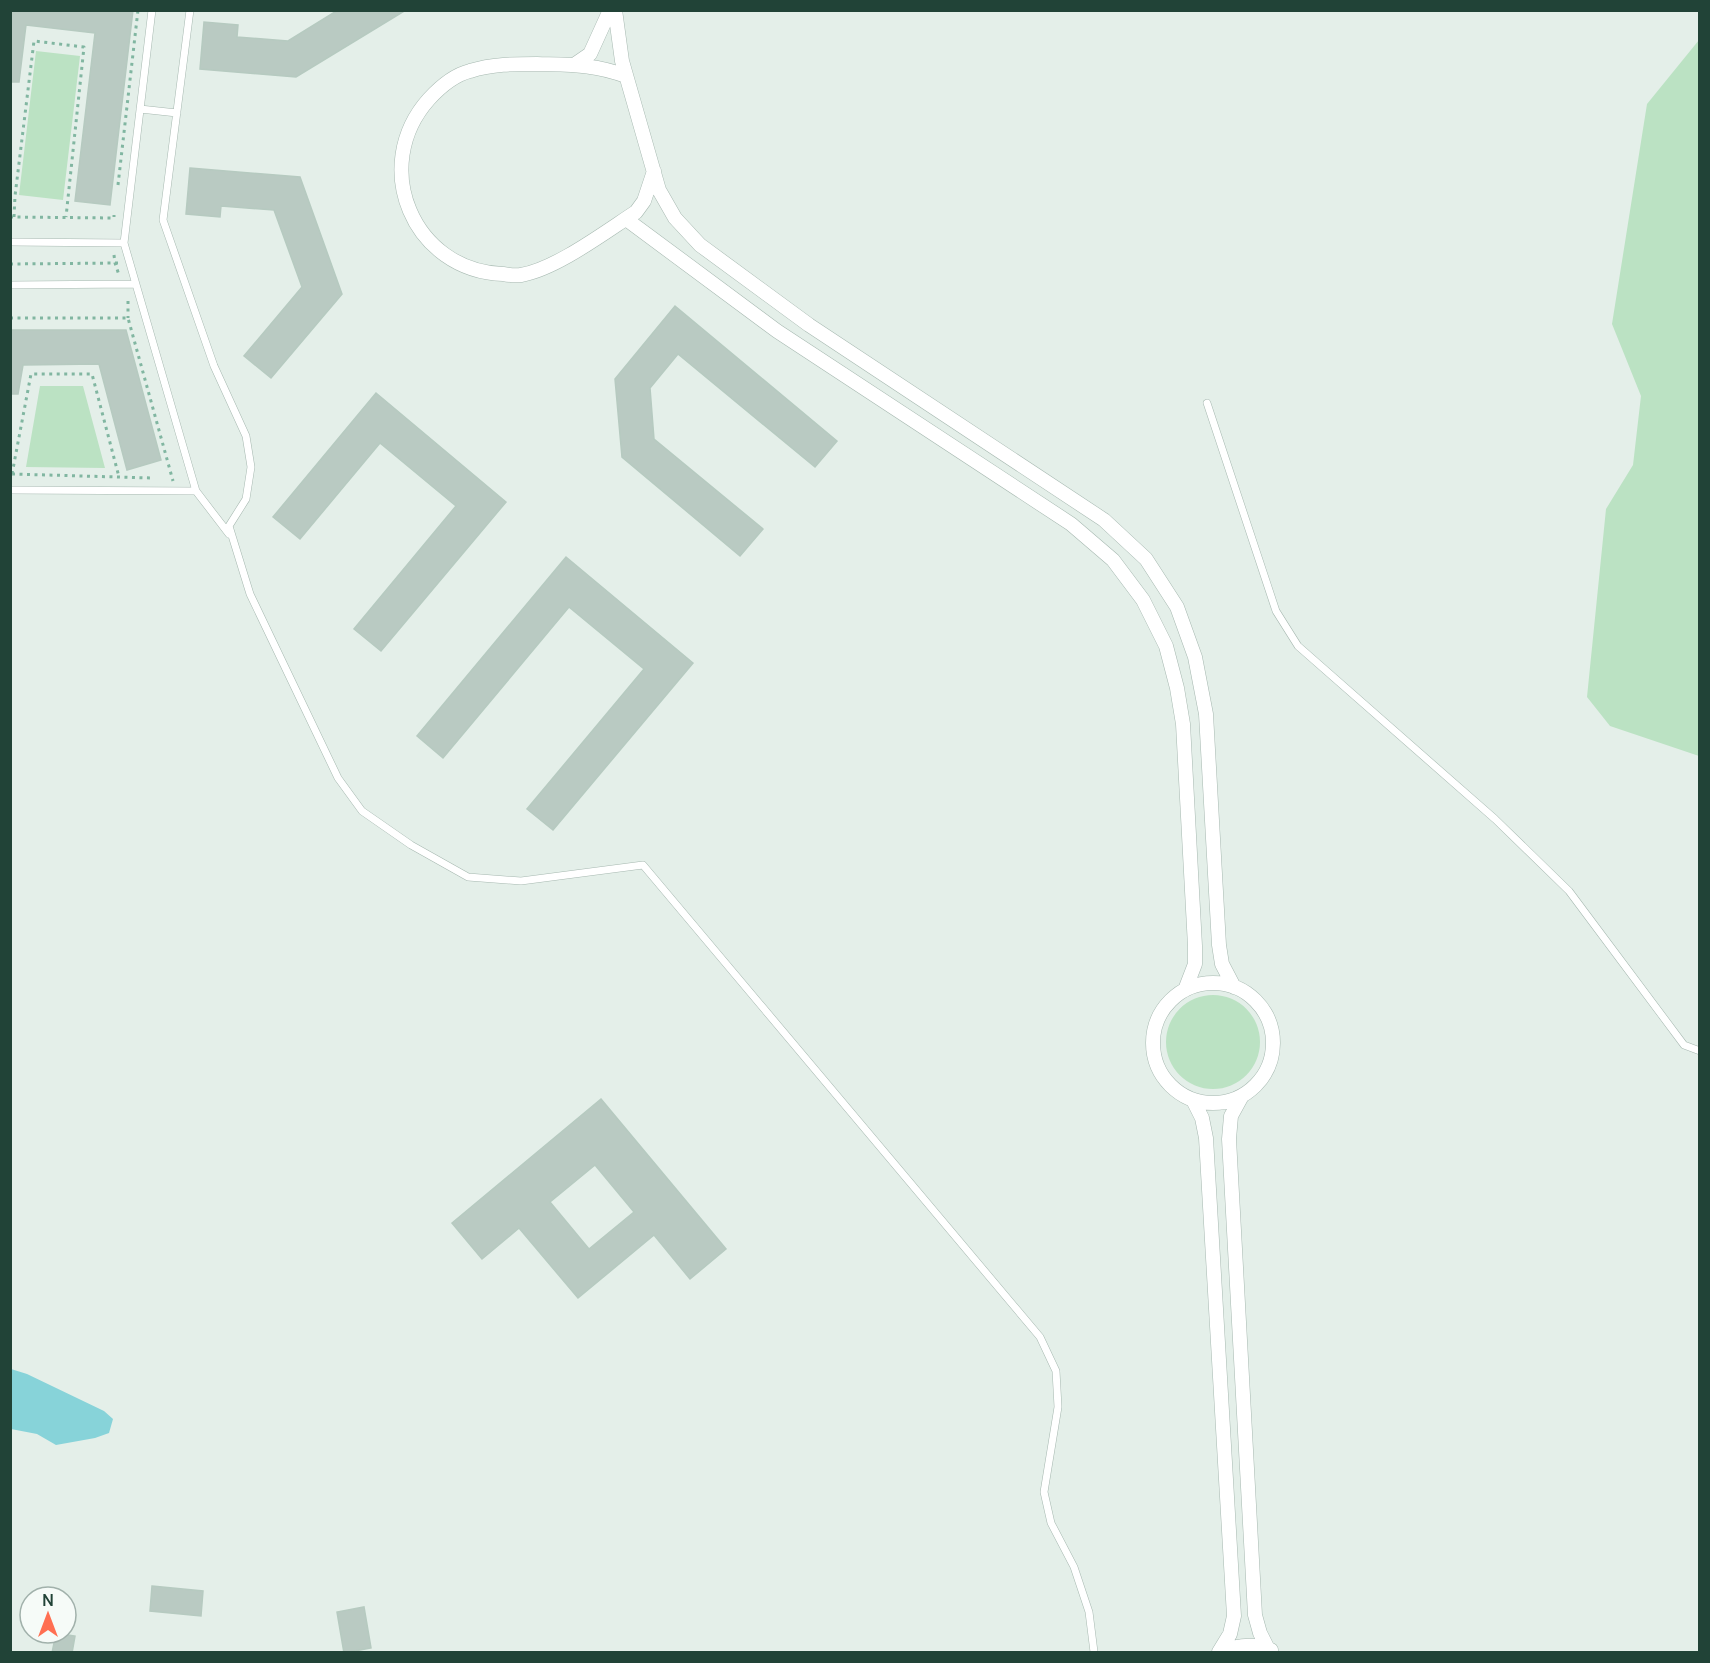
<svg xmlns="http://www.w3.org/2000/svg" width="1710" height="1663" font-family="Manrope,sans-serif">
	<rect width="100%" height="100%" fill="#e4efe9"/>
	<!-- green -->
	<path fill="#bbe2c3" d="M1699 40V756L1610 726 1587 697 1606 509 1633 465 1641 396 1612 324 1647 104Z
		M36 51 80 56 63 200 19 195Z
		M40 386H83L105 468 26 467Z
		M1166 1042a47 47 0 1 1 94 0a47 47 0 1 1-94 0Z"/>
	<!-- water -->
	<path fill="#87d3d9" d="M11 1369 27 1374 104 1411 113 1419 109 1433 95 1438 56 1445 37 1434 11 1429Z"/>
	<!-- building -->
	<path fill="#b9cac2" stroke="#b6cac0" stroke-width="1.5" fill-rule="evenodd" d="M10 10H133L110 205 75 201 95 33 26 25 19 82H10Z
		M338 10H406L296 77 200 69 204 22 238 25 237 37 288 41Z
		M190 168 300 177 342 294 271 378 244 356 302 287 274 210 221 206 220 217 186 214Z
		M675 306 837 441 815 467 678 354 650 388 654 439 763 529 740 556 622 457 615 379Z
		M10 330H126L161 460 127 470 99 364 23 365 18 394H10Z
		M376 393 506 502 381 651 354 629 456 506 380 443 300 539 273 517Z
		M566 557 693 663 553 830 527 809 644 669 569 607 443 758 417 736Z
		M601 1099 726 1249 690 1279 654 1235 578 1298 519 1228 482 1259 452 1223ZM595 1165 634 1212 589 1249 550 1202Z
		M152 1586 203 1591 201 1616 150 1611Z
		M364 1607 371 1648 344 1653 337 1612Z
		M56 1633 75 1636 72 1653H52Z"/>
	<g fill="none" stroke-linecap="round" stroke-linejoin="round">
		<defs>
			<path id="lane" d="M190 10 163 220 214 366 246 436 251 467 246 499 229 526 250 594 338 778 362 811 411 845 468 877 521 881 643 865 1040 1337 1056 1371 1058 1407 1044 1492 1051 1523 1074 1567 1089 1612 1094 1652
				M140 109 177 113
				M10 242 124 243
				M10 285 136 284
				M1207 403 1276 611 1298 646 1495 819 1569 891 1684 1045 1700 1051
				M10 490 196 491 124 243 152 10
				M196 491 229 534"/>
			<path id="street" d="M615 10 622 61 659 190 675 218 700 245 809 325 1104 520 1146 559 1177 607 1195 657 1206 714 1219 945 1222 964 1234 987
				M574 65 590 54 610 10
				M626 76C594 64 571 65 537 64 514 64 492 64 470 71 454 75 440 87 429 99 369 166 413 271 503 274 509 275 515 276 521 275 556 269 605 232 636 212L644 201 654 171
				M626 219 777 331 1071 524 1113 560 1143 600 1166 646 1177 688 1183 724 1195 946V964L1185 990
				M1153 1043a60 60 0 1 1 120 0a60 60 0 1 1-120 0Z
				M1242 1096 1231 1116 1229 1139 1255 1615 1260 1633 1268 1649
				M1193 1100 1202 1118 1206 1138 1234 1616 1230 1634 1219 1652
				M1219 1652C1237 1645 1254 1643 1271 1650"/>
		</defs>
		<!-- lane casing -->
		<use href="#lane" stroke="#a6b8b0" stroke-width="8"/>
		<!-- street casing -->
		<use href="#street" stroke="#a6b8b0" stroke-width="15"/>
		<!-- path -->
		<path stroke="#81b6a1" stroke-width="3" stroke-dasharray="3 4.5" stroke-linecap="butt" d="M118 185 138 10
			M10 217 114 218V215
			M14 217 15 196 34 41 84 47 66 217
			M114 255 115 263 119 275
			M10 264 120 263
			M128 301V318
			M10 318H128L173 481
			M12 474 31 374H92L119 477
			M12 474 152 478"/>
		<!-- lane -->
		<use href="#lane" stroke="#fff" stroke-width="7"/>
		<!-- street -->
		<use href="#street" stroke="#fff" stroke-width="14"/>
	</g>
	<!-- border -->
	<rect width="1710" height="1663" fill="none" stroke="#214337" stroke-width="24"/>
	<!-- north arrow -->
	<g transform="translate(48 1615)"><circle r="28" fill="#f6fbf8" stroke="#a1b1ab" stroke-width="1.5"/>
	<path d="M0-4.5L10 22L0 15L-10 22Z" fill="#ff6f52"/>
	<text y="-9" font-size="16" font-weight="bold" text-anchor="middle" fill="#214337">N</text>
	</g>
</svg>
